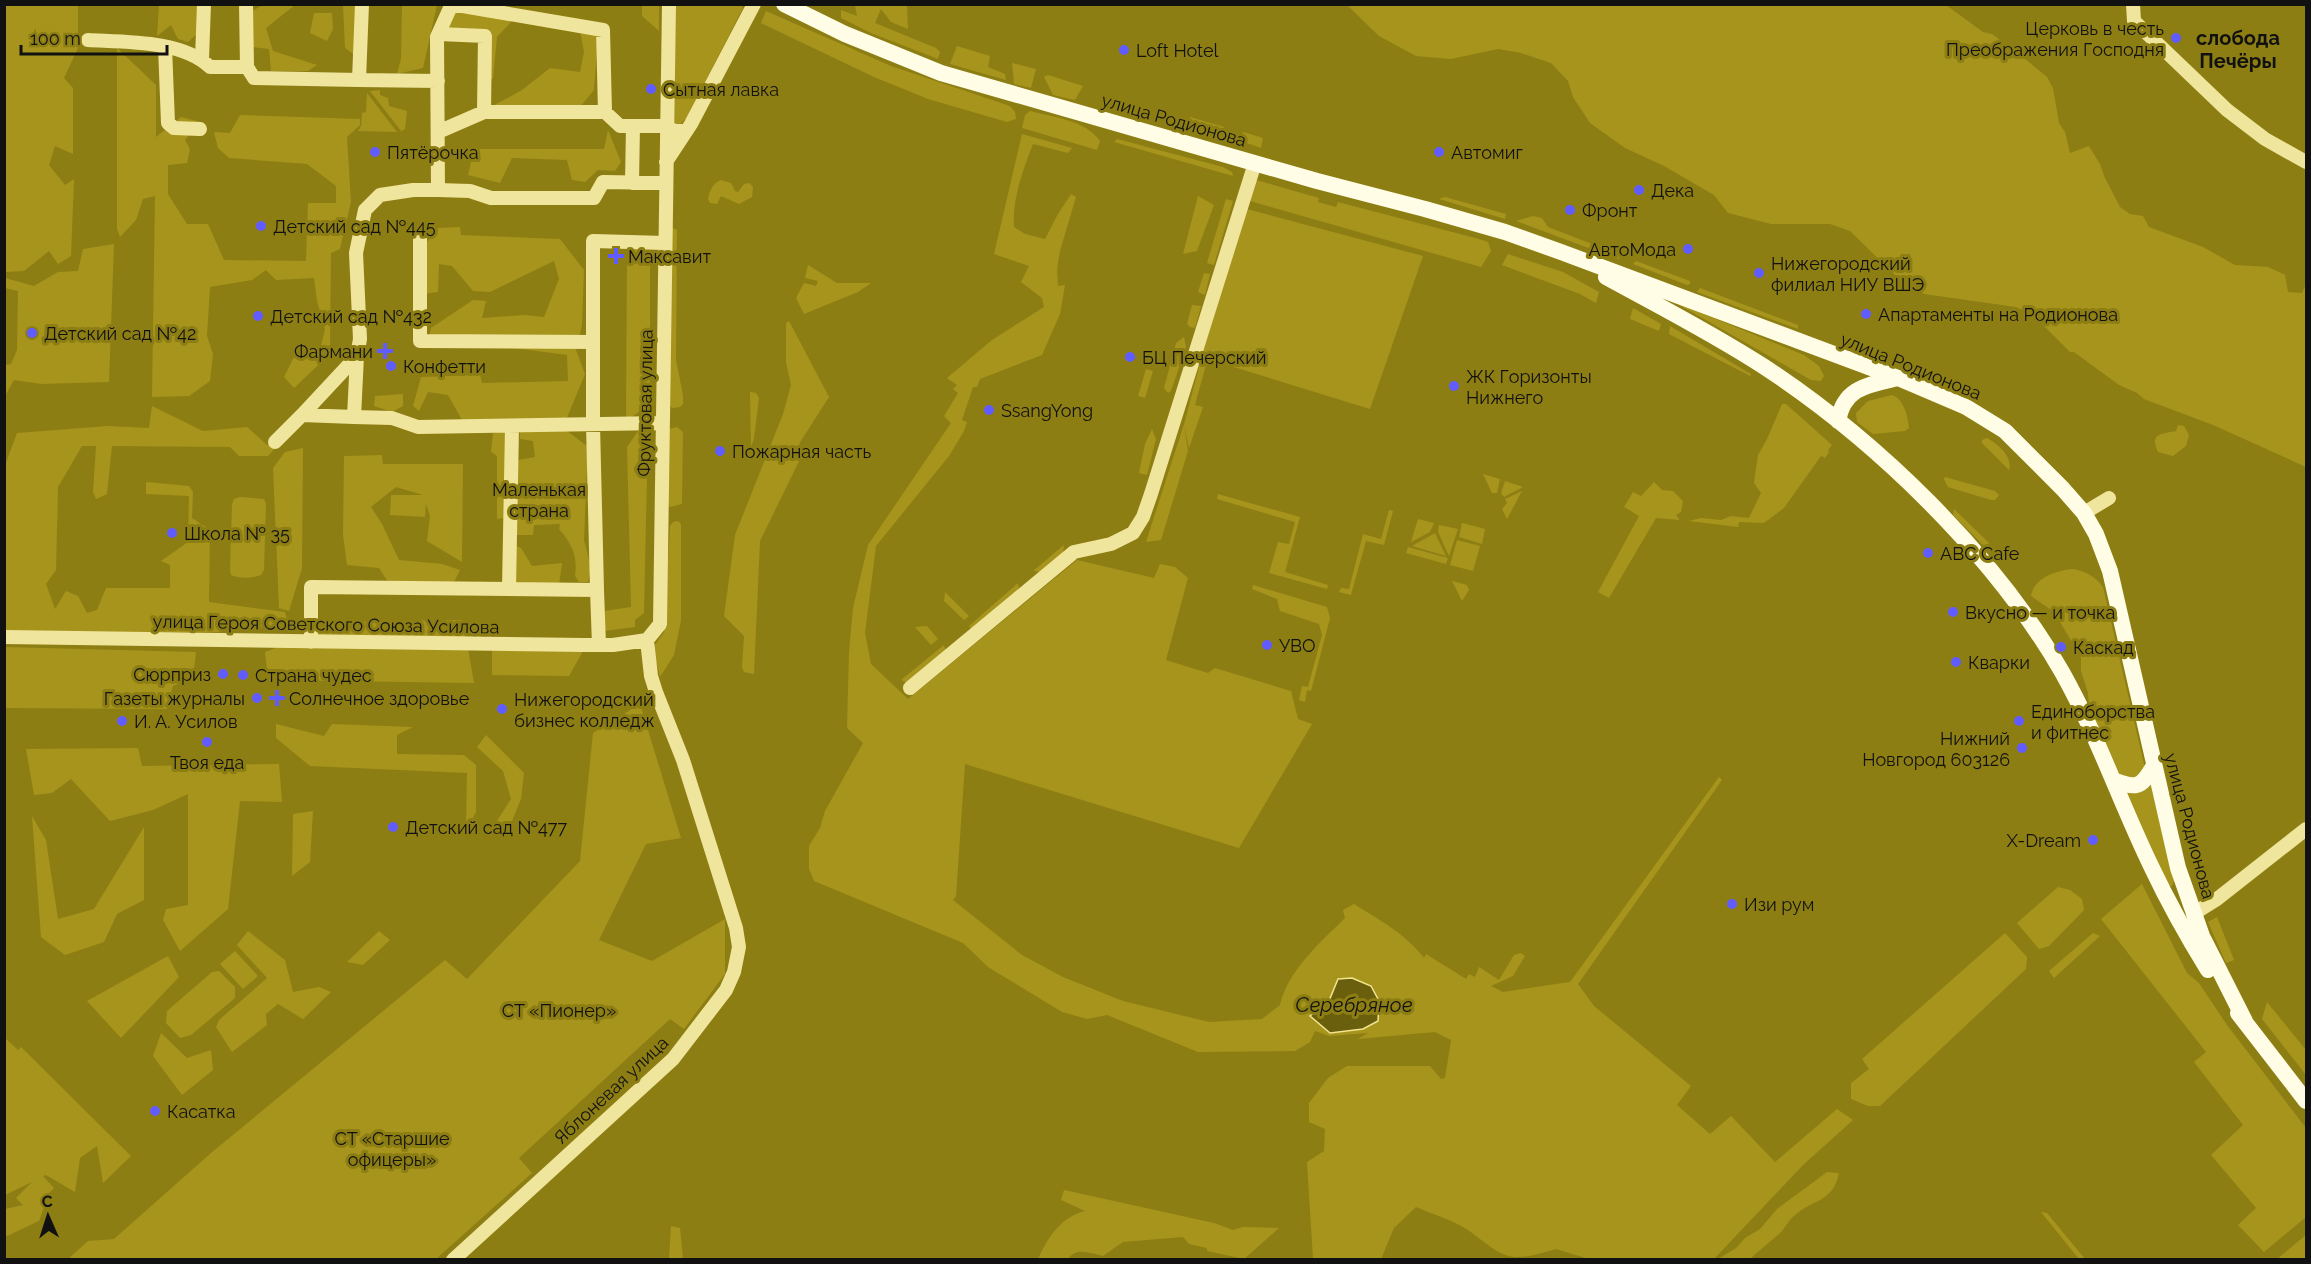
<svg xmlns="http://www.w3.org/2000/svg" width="2311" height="1264" font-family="Raleway,sans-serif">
	<rect width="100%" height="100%" fill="#8d7e14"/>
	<!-- green -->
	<path fill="#a7941c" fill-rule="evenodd" d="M5 4 78 5V48L64 78 73 88V154L55 146 49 165 65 185 74 179 71 256 58 264 49 251 24 271 5 272Z
		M159 5H199V32L188 42 178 39 171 25 157 36Z
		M263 5H295L266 28 273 51 317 65 308 71H271L269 49 252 47V11Z
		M343 5H357L356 56 345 48Z
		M402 5H437L423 68 397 74 401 59Z
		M642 5H659V31L642 16Z
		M673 5H742L743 8 686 119 679 125 674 126 672 123Z
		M855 5H907L908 29 891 22 881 9 875 23 936 48 940 52 938 59 871 33 841 18V10L857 16Z
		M1347 5H1946L1983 32 1992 34 2013 49 2047 77 2053 88 2059 123 2065 132 2070 153 2089 146 2100 164 2105 178 2120 207 2130 214 2143 216 2149 227 2203 247 2235 265 2268 267 2285 275 2288 292 2302 293 2306 284V467L2213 425 2144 399 2137 393 2119 385 2074 352H2070L2033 315 2016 307 1924 294 1895 275 1850 231 1830 224H1771L1728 213 1714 195 1664 166 1625 148 1590 123 1573 97 1568 81 1551 63 1521 53 1498 49 1451 59 1416 56 1379 36Z
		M766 11 891 66 1010 106 1015 112 1016 119 1007 122 928 99 874 77 761 23Z
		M453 12 514 19 497 37 493 78 488 83 480 33 446 36Z
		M314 13H332L333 29 327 41 310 33Z
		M578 20 599 24 594 90 580 107 489 108 522 90 550 68 580 72 584 52Z
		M957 46 990 56 988 67 1005 74 1006 80 950 64Z
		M117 48 156 85V137L181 117 200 122 185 140 190 149 187 163 168 165V194L187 224H208L224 260 306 261 308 203H336V186L307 164 229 158 218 148 214 132 230 133 240 115 360 119V125L347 137 351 202 340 249 331 253 330 354 294 388 284 377 297 351 320 350 325 329 317 301 314 278 276 280 266 270 252 280 210 287 207 336 213 354 210 381 189 396 152 397 155 196 143 199 136 220 120 237 117 229Z
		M1012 63 1036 69 1031 88 1014 84Z
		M1048 75 1083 86 1075 100 1053 95 1044 77Z
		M380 90V95L388 98 389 106 407 111 405 129 401 131 370 91Z
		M367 93 397 132 358 131 361 126 362 113 366 112Z
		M1030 111C1052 117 1086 120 1100 141L1097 150 1022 128 1025 115Z
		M1190 117 1224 127 1221 137 1187 127Z
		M608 130 621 162 615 171 598 170 585 182 572 180 567 160 512 158 500 183 468 175 474 149H604Z
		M1243 132 1263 138 1261 148 1241 141Z
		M1022 134 1072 148 1068 153 1033 144C1023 170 1012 199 1014 227L1025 234 1045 239 1058 214 1071 194 1076 197 1060 251 1057 269 1058 286 1065 285 1060 314 1042 355 980 379 977 387H973L962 420 967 422 964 431 949 456 876 546 865 633 871 664 908 699 1077 560 1154 578 1160 564 1175 567 1188 578 1166 660 1208 673 1215 668 1291 691 1298 719 1312 724 1239 848 965 764 956 896 953 900 1022 955 1063 977 1123 1001 1209 1022 1262 1019 1280 1005C1288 970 1321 942 1345 918L1343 910 1354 904C1379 920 1406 934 1424 958L1426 954 1466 979 1469 974 1475 977 1479 967 1499 980 1514 955 1521 953 1525 956 1513 976 1491 986 1503 992 1570 982 1719 777 1722 780 1578 984 1594 1006 1691 1086 1677 1105 1710 1134 1731 1116 1775 1162 1837 1109 1853 1120 1803 1165 1714 1259H1589L1556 1249C1506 1264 1506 1258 1468 1230 1453 1220 1432 1214 1416 1207L1394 1228 1381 1259H1313L1307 1162 1324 1151 1325 1129 1309 1122V1103L1328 1078 1347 1066H1430L1441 1079 1445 1078 1451 1040 1435 1032 1358 1039 1368 1033 1329 1036 1315 1031 1310 1042 1295 1051 1198 1052 1107 1015 1087 1019 1062 1012 988 967 963 943 814 881 809 869V846L820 828 825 811 863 743 847 728 849 652 853 608 868 545 951 423 944 416 958 393 953 389 957 385 947 378 992 340 1044 307 1042 298 1021 282 1029 266 994 254ZM1352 978 1371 986 1379 1001 1310 1016 1329 1001Z
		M1117 139 1223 167 1232 172 1233 176 1114 142Z
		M721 180 731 183 735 191 738 192 744 184 749 183 753 187 752 197 739 204 721 196 717 204 710 203 708 199C710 190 713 183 721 180Z
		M1256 180 1319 198 1318 202 1336 207 1338 202 1479 239 1488 242 1491 251 1481 267 1250 201Z
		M1198 196 1214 205 1197 251 1183 254Z
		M1445 197 1506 214 1505 219 1439 199Z
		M1226 199 1233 201 1214 265 1207 263Z
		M1247 209 1423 256 1370 409 1201 357Z
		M1533 216 1542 218 1548 227 1623 256 1618 259 1516 221Z
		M669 226 677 230 676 360 683 395V404L680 407 672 408 668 403Z
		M460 227 461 235 560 239 584 270 582 325 576 350 585 374 566 420H462L448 395 428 392 419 411 413 406 421 377 480 375 482 383 568 381 567 355 429 337 431 328 473 300 486 301 482 318 525 315 544 317 559 279 554 261 490 292 473 291 452 266 439 264 438 292 417 295 420 251 438 228Z
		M114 244 109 382 41 384 14 380 5 396V365L11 364 17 350 18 291 5 288V278L34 286 58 272 78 271 83 249Z
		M632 246 650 251V404L626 421 627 258Z
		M1508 254 1563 272 1599 292 1596 303 1580 294 1502 265Z
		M1636 261 1690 281V284L1687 285 1633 264Z
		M808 265 837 283H871L858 292 804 314 796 298 804 283 816 286 818 281 805 278Z
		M1204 273 1210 274 1205 295 1198 292Z
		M1700 288 1798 325V329L1697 292Z
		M1674 302 1804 355 1819 366 1824 376 1821 381 1811 380Z
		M1192 305 1201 306 1195 328 1190 327 1187 324Z
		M1633 308 1661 324 1659 331 1630 319Z
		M789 321 829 397 799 444 805 449 760 541 754 674 744 672 742 667 744 636 724 616 735 535 783 414 791 385 786 362V323Z
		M1670 326 1751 374 1750 376 1669 334Z
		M1184 337 1186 347 1171 391 1168 393 1164 388 1176 343Z
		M1201 359 1207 361 1195 405 1203 407 1189 448 1184 425 1188 451 1161 540 1146 542 1185 421Z
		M1146 369 1153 371 1145 398 1138 396Z
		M750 392 756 393 759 398 754 438 751 448Z
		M403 394V406L392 412 374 406 375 396Z
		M1892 395C1904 399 1908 417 1909 428L1905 431 1873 434 1857 422 1856 413 1868 401Z
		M1782 404H1786L1832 445 1828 450 1829 452 1825 458 1821 456 1784 508 1764 523 1739 522 1738 527 1689 521 1701 518 1721 520 1731 516 1749 518 1761 493 1754 483 1758 455 1767 439Z
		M152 406 203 431 247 427 267 445 279 444 268 456H239L230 447 112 446 107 494 96 499 93 492 96 446H82L58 487 56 570 46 584 55 609 66 591 78 596 87 613 97 610 106 588H170V565L161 561 188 542 189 496 146 494V482L189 486 193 492 192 518 210 530 209 602 285 612 288 625 217 632 5 633 4 468 17 433 108 426 149 428Z
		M2178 425 2184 426 2189 435 2186 446 2173 456 2158 452C2149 433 2162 434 2176 431Z
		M677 427 683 432 682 504 670 507 667 502 669 429Z
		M648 428 644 613 635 620V627L604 631V611L631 607 627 447 638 431Z
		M1152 429 1156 439 1147 475 1139 473 1145 444Z
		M520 430H566L588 447 584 540 591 567 588 582H579L575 576C578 556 572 544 559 529L560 524 534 525 533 535H514L518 460 535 457 533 441 520 439Z
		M506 431 505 518 497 519V456L491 452 493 433Z
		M1987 438C1998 444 2013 457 2009 470L1982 443V440Z
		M303 448 302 568 289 611 279 608 273 468 285 452Z
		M382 455 383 464H463L462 562 427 541 430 516 426 504 425 517 390 515 391 495H423L396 487 371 507 382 524 399 560 442 564 460 570 453 584 390 585 379 568 347 565 343 535 344 456Z
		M1483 474 1500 479 1497 493H1492Z
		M1945 477 1995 491 1999 495 1995 500H1991L1948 487 1944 479Z
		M1505 481 1523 487 1504 497 1501 493Z
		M1654 482 1662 490 1673 491 1683 501 1681 512 1676 515 1680 520 1656 518 1609 598 1598 592 1639 516 1624 507 1633 492 1641 496Z
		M1522 491 1507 519 1502 509 1507 503 1505 499Z
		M1218 494 1300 517 1285 572 1328 585 1327 589 1269 573 1278 542 1289 544 1295 522 1217 499Z
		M240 497 264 499 266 504 264 570 261 575C252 578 240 579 231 575L230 570 232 504 234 499Z
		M1954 509 1989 543 1988 545H1983L1953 515Z
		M1389 510 1393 511 1384 545 1366 541 1351 595 1339 592 1341 588 1349 589 1363 534 1381 539Z
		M1418 519 1434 523 1430 532 1411 542Z
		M678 521 681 524V620L674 655 660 677 653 648 664 632 670 526 673 522Z
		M1462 523 1485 529 1482 544 1459 537Z
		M1439 525 1458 529 1449 556 1438 532Z
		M1435 533 1446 556 1412 546Z
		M1457 540 1480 546 1473 571 1450 565Z
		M512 544 521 548 532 566 562 563 559 585 512 586Z
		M1064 545 1063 554 1042 572 1033 571Z
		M1408 547 1448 558 1446 564 1406 553Z
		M2074 569C2086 572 2095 576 2103 587L2144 764V769L2135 778 2121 775 2116 770 2089 707 2088 693 2081 671V657L2054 612 2031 596C2034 577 2058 570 2074 569Z
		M1452 581 1467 585 1469 590 1462 601Z
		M1018 583 1019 588 1017 593 972 629 969 626Z
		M1253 585 1327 607 1330 618 1311 691 1307 690 1305 702 1299 700 1302 686 1308 687 1322 635 1319 624 1280 611 1277 599 1252 589Z
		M945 592 969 616 964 620 944 601Z
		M463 620 474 683 268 680 265 652 342 622Z
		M927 626 938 639 931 645 915 627Z
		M944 645 946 652 912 681 905 682 901 680Z
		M4 647H5L196 652 193 678 173 686 167 709 7 708 4 704Z
		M492 650 583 651 569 676 492 675Z
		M640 704 681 838 646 844 599 940 652 961 725 919V974L684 1029 670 1019 519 1158 532 1173 436 1259H68L88 1241 114 1239 211 1153 445 960 467 979 580 861 593 733Z
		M276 724 324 736 332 724 413 727 397 735V754L464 755 476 765V812L466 830 467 773 310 766 276 738Z
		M486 735 524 773 521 799 506 836 495 824 511 799 503 771 477 747Z
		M138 748 142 766 279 764 282 802 240 801 228 909 180 951 163 920 166 909 188 905V794L153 810 110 821 71 779 52 793 34 795 26 749Z
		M2150 783 2174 881 2172 886H2169L2124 790 2139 793Z
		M313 811 310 862 292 876 293 814Z
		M32 816 46 840 58 919 94 909 144 827V900L117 914 104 942 65 955 41 937Z
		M2142 884 2187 973 2199 983 2227 1025 2306 1128V1217L2264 1252 2238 1225 2256 1208 2211 1155 2243 1125 2194 1062 2206 1052 2101 919Z
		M2058 887 2070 890 2082 899 2084 910 2049 946 2039 949 2017 923Z
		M2217 917 2234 960 2226 963 2208 922Z
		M248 931 285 960 293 992 319 987 331 992 303 1019 278 1004 266 1014 267 1025 232 1052 216 1027 219 1020 267 978 237 945Z
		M379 931 390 940 363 965 347 962Z
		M2005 933 2027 957 2026 969 1880 1106H1868L1851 1099V1083L1869 1069 1862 1059Z
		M2093 933 2100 936 2054 978 2049 971Z
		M235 951 258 976 243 989 220 964Z
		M168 956 179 977 121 1038 87 1001Z
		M219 971 235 987V998L191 1035 180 1038 166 1023 167 1011 212 972Z
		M2267 1002 2306 1050V1075L2262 1019Z
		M161 1033 187 1058 211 1050 213 1070 182 1095 153 1056Z
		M4 1037 18 1050 21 1047 131 1156 103 1183 97 1146 80 1158 75 1192 46 1175 43 1176 54 1188 42 1200 47 1199 39 1221 7 1236 5 1234V1209L23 1205 16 1198 32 1182 5 1195Z
		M1827 1172 1839 1173C1833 1203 1812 1199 1794 1216 1789 1220 1786 1226 1782 1231 1772 1241 1760 1249 1750 1259H1718L1736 1248 1745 1238 1760 1229 1777 1209Z
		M1064 1190 1214 1223 1233 1230 1243 1227 1279 1228 1244 1259 1207 1251V1248L1189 1244 1183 1237 1123 1242 1103 1256C1090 1253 1077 1247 1068 1259H1038C1048 1237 1061 1217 1085 1211L1061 1200Z
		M2041 1212 2047 1213 2085 1259H2079Z
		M671 1226 680 1228 683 1259H661H669Z
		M2306 1235V1259H2277Z"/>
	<!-- water -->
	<path fill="#695f0c" stroke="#f3e58f" stroke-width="1.5" d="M1352 978 1371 986 1379 1001 1378 1021 1363 1029 1330 1033 1310 1016 1329 1001 1338 979Z"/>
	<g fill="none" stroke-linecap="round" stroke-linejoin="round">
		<!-- minor -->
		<path stroke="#f0e59d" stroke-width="14" d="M246 4 247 67
			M362 4 359 80 438 81
			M451 4 603 30 605 112 620 126H666L674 131H686
			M2133 4 2134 21 2227 110 2265 139 2306 162
			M439 34 485 36 484 112H605
			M88 40C124 42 182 40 210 67H247L254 78 359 80
			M165 47 168 123 174 128 200 129
			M202 59 204 4
			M438 132 484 112
			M666 162 691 124 754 4
			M632 183 633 126
			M438 190 437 37 451 6
			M420 239V341L593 342
			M302 415 357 356
			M663 423 418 427 392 418 354 417 357 356 360 339 356 253 365 210 380 195 413 190H438L470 191 491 198H594L603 182 666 183
			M275 442 302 415 354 417
			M2084 513 2109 498
			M509 589 512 427
			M597 590 593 425V241L665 243
			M4 637 584 645H613L647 640
			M647 640 660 624 669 4
			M311 642V587L597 590 599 645
			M910 688 1074 552 1111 544 1133 533 1143 517 1151 494 1255 163
			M2193 914 2217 899 2306 829
			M453 1260 673 1059 726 990 734 972 739 947 736 928 683 760 656 692 651 676 647 640"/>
		<!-- major -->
		<path stroke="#fffde6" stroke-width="16" d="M784 4 845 34 941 73 1317 181 1425 209 1505 232 1561 252 1898 378 1966 407 2005 431 2063 489 2084 513 2096 534 2110 571 2178 868 2202 936 2245 1021
			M1606 277C1659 306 1712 333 1763 366 1876 440 1994 554 2062 672 2097 734 2120 802 2151 866 2168 902 2187 936 2208 970
			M1838 421C1844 387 1868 385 1898 378
			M2113 780C2136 789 2141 788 2153 767
			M2238 1013 2306 1101"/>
	</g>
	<!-- markers -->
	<g fill="#615cff" stroke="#8d7e14" stroke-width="2">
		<circle cx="2176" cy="38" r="6"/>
		<circle cx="1124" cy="50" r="6"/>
		<circle cx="651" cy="89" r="6"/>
		<circle cx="375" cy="152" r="6"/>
		<circle cx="1439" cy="152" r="6"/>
		<circle cx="1639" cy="190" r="6"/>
		<circle cx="1570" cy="210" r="6"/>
		<circle cx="261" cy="226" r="6"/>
		<circle cx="1688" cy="249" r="6"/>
		<path d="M613 247h6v6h6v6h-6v6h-6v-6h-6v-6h6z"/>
		<circle cx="1759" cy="273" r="6"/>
		<circle cx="1866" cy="314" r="6"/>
		<circle cx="258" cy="316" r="6"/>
		<circle cx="32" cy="333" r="6"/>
		<path d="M382 342h6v6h6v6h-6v6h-6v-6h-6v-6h6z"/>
		<circle cx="1130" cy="357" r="6"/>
		<circle cx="391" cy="366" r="6"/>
		<circle cx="1454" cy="386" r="6"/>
		<circle cx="989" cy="410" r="6"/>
		<circle cx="720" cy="451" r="6"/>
		<circle cx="172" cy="533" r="6"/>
		<circle cx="1928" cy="553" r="6"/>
		<circle cx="1953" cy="612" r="6"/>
		<circle cx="1267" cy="645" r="6"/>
		<circle cx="2061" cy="647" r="6"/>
		<circle cx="1956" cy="662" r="6"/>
		<circle cx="223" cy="674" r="6"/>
		<circle cx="243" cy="675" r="6"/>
		<circle cx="257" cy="698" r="6"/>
		<path d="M274 689h6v6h6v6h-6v6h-6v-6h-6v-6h6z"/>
		<circle cx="502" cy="709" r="6"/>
		<circle cx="122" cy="721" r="6"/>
		<circle cx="2019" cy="721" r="6"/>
		<circle cx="207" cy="742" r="6"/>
		<circle cx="2022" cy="748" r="6"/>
		<circle cx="393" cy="827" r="6"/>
		<circle cx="2093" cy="840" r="6"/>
		<circle cx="1732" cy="904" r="6"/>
		<circle cx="155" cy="1111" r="6"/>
	</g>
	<g text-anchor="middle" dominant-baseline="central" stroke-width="6" stroke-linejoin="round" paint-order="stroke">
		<!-- poi labels -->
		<g font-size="18" fill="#111" stroke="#8d7e14" text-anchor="start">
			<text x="2164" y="28" text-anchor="end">Церковь в честь<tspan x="2164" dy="21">Преображения Господня</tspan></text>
			<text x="1136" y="50">Loft Hotel</text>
			<text x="663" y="89">Сытная лавка</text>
			<text x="387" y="152">Пятёрочка</text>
			<text x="1451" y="152">Автомиг</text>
			<text x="1651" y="190">Дека</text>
			<text x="1582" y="210">Фронт</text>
			<text x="273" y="226">Детский сад №445</text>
			<text x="1676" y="249" text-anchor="end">АвтоМода</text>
			<text x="628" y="256">Максавит</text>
			<text x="1771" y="263">Нижегородский<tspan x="1771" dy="21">филиал НИУ ВШЭ</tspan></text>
			<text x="1878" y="314">Апартаменты на Родионова</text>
			<text x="270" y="316">Детский сад №432</text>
			<text x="44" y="333">Детский сад №42</text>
			<text x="373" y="351" text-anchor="end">Фармани</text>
			<text x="1142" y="357">БЦ Печерский</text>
			<text x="403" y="366">Конфетти</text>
			<text x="1466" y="376">ЖК Горизонты<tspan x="1466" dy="21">Нижнего</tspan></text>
			<text x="1001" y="410">SsangYong</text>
			<text x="732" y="451">Пожарная часть</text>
			<text x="184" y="533">Школа № 35</text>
			<text x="1940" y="553">АВС Cafe</text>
			<text x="1965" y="612">Вкусно — и точка</text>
			<text x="1279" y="645">УВО</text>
			<text x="2073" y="647">Каскад</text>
			<text x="1968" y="662">Кварки</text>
			<text x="211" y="674" text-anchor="end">Сюрприз</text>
			<text x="255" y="675">Страна чудес</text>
			<text x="245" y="698" text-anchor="end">Газеты журналы</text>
			<text x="289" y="698">Солнечное здоровье</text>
			<text x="514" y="699">Нижегородский<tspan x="514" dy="21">бизнес колледж</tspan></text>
			<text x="2031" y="711">Единоборства<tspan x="2031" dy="21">и фитнес</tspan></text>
			<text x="134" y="721">И. А. Усилов</text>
			<text x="2010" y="738" text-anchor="end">Нижний<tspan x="2010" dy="21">Новгород 603126</tspan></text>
			<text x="207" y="762" text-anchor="middle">Твоя еда</text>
			<text x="405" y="827">Детский сад №477</text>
			<text x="2081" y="840" text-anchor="end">X-Dream</text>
			<text x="1744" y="904">Изи рум</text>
			<text x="167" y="1111">Касатка</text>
		</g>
		<!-- street labels -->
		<g font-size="18" fill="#111" stroke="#8d7e14">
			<text transform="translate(1174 120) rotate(16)">улица Родионова</text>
			<text transform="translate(1911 366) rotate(22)">улица Родионова</text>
			<text transform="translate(645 403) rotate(-89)">Фруктовая улица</text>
			<text transform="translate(326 624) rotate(1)">улица Героя Советского Союза Усилова</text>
			<text transform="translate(2190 826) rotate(75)">улица Родионова</text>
			<text transform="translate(611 1090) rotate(-43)">Яблоневая улица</text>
		</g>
		<!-- park labels -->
		<g font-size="18" fill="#111" stroke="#8d7e14">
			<text x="539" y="489">Маленькая<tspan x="539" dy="21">страна</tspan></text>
			<text x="559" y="1010">СТ «Пионер»</text>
			<text x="392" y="1138">СТ «Старшие<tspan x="392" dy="21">офицеры»</tspan></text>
		</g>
		<!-- neighbourhood labels -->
		<g font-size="20" font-weight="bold" fill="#111" stroke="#8d7e14">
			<text x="2238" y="38">слобода<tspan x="2238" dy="23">Печёры</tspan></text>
		</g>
		<!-- water labels -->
		<g font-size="20" font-style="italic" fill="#111" stroke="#8d7e14">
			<text x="1354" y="1005">Серебряное</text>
		</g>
	</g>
	<!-- border -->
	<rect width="2311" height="1264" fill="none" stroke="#111111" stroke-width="12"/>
	<!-- north arrow -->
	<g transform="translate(48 1216) rotate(357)" stroke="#8d7e14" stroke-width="4.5" paint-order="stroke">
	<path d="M0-4.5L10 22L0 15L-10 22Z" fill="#111111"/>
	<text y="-9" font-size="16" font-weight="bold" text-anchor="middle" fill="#111111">С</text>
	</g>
	<!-- scale -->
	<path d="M21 45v9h146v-9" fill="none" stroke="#111111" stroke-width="3"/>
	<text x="30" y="45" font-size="18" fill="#111111" stroke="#8d7e14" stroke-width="4.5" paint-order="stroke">100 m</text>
</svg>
